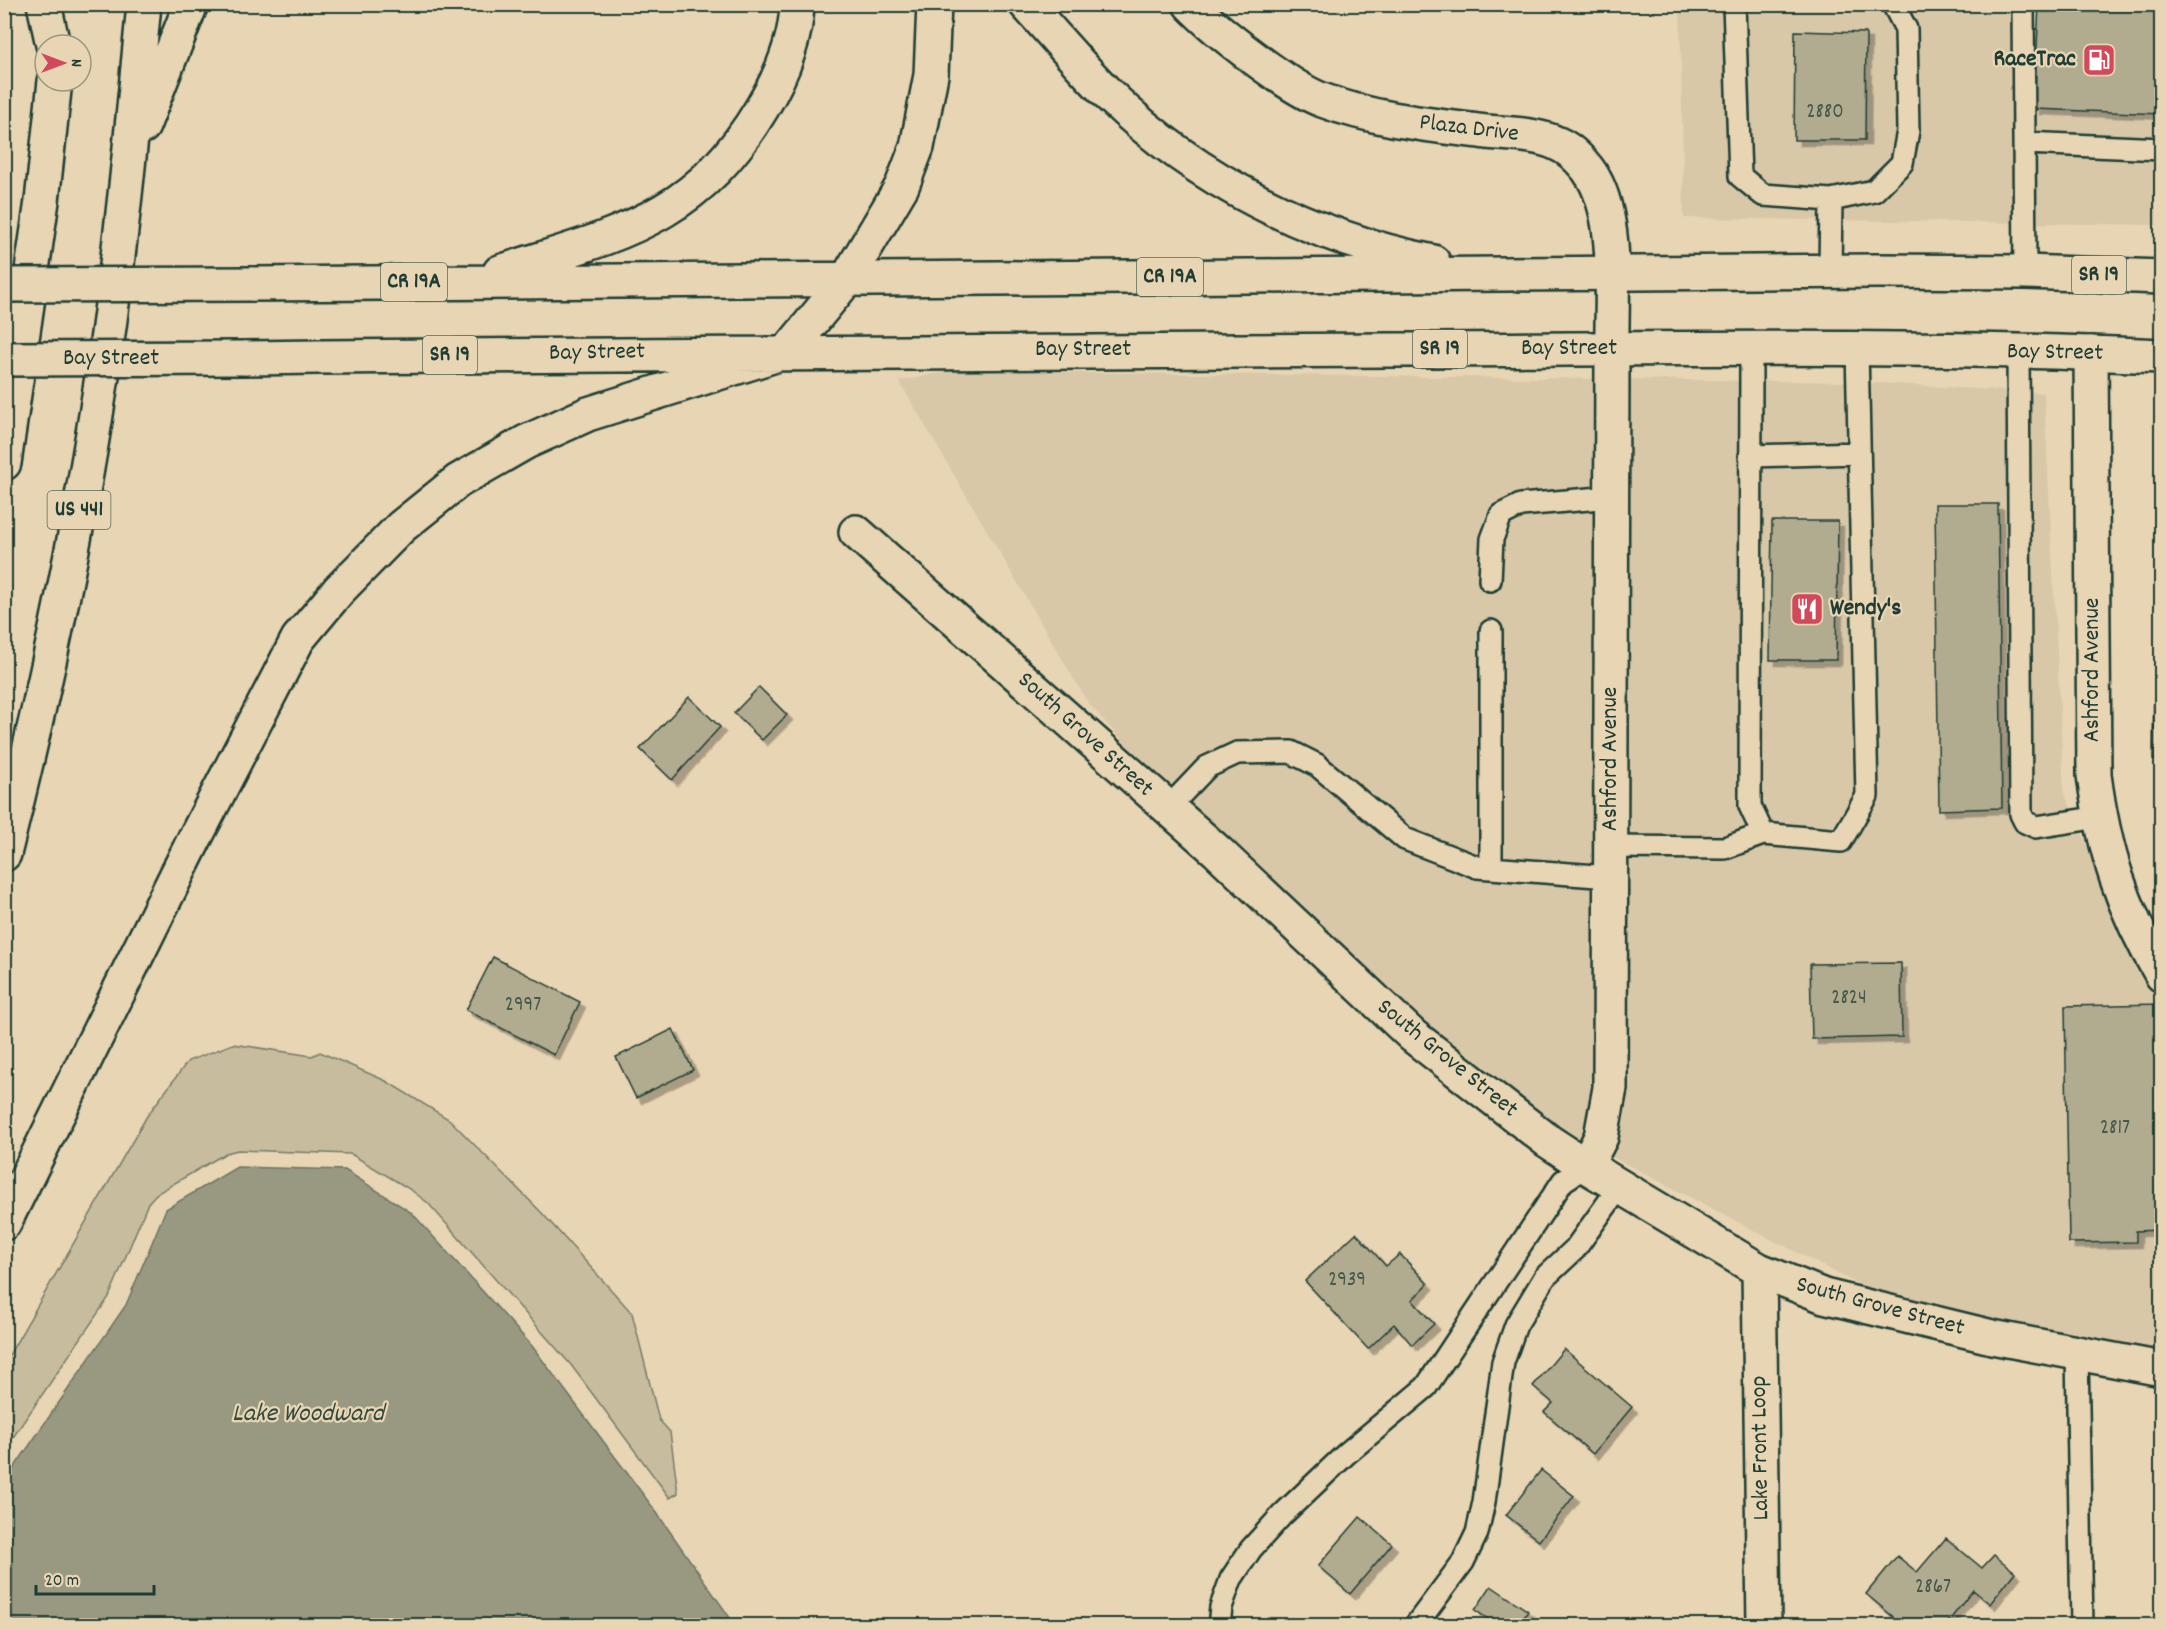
<svg xmlns="http://www.w3.org/2000/svg" width="2166" height="1630" font-family="Dekko,sans-serif">
	<defs>
		<filter id="shadow"><feDropShadow dx="5.5" dy="5.5" stdDeviation="0" flood-color="#0004"/></filter>
	</defs>
	<rect width="100%" height="100%" fill="#e8d5b3"/>
	<filter id="ink" filterUnits="userSpaceOnUse"><feTurbulence type="fractalNoise" baseFrequency=".0167" numOctaves="2"/><feDisplacementMap in="SourceGraphic" scale="12" xChannelSelector="R" yChannelSelector="G"/><feConvolveMatrix kernelMatrix="1 2 1 2 8 2 1 2 1" color-interpolation-filters="sRGB"/></filter>
	<g filter="url(#ink)">
		<!-- built -->
		<path fill="#d8c8a8" d="M1680 5H2161V225L1684 218Z
			M951 371 1859 382 2044 393 2064 792 2134 951H2161V1380L1931 1322 1406 1050 1088 703 899 381Z"/>
		<!-- green -->
		<path fill="#c7bc9e" stroke="#737c69" stroke-width="1.5" d="M233 1044 312 1056 320 1052 386 1081 450 1120 541 1212 632 1313 659 1420 670 1432 678 1493 670 1498 571 1365 428 1203 411 1190 351 1154 238 1150 226 1153 156 1194 148 1203 109 1297 5 1449V1362L147 1116 188 1061Z"/>
		<!-- water -->
		<path fill="#999981" stroke="#687462" stroke-width="1.5" d="M237 1167 345 1170 412 1213 532 1346 657 1513 735 1625H5V1481L126 1305 166 1209Z"/>
		<!-- building -->
		<path fill="#b1ab90" stroke="#1f3d34" stroke-width="1.5" filter="url(#shadow)" d="M2039 5 2162 11V114L2034 109Z
			M1795 31 1866 33 1865 140H1794Z
			M1935 504H1998L2002 808 1939 810Z
			M1772 521H1838L1836 660H1770Z
			M2154 683H2162V760H2153Z
			M759 687 787 715 762 740 734 713Z
			M689 697 720 727 672 780 640 749Z
			M493 957 580 1002 554 1055 466 1010Z
			M1901 963 1902 1037 1812 1039 1810 964Z
			M2162 1004V1230L2136 1231V1242L2069 1243 2065 1006Z
			M673 1029 693 1070 636 1098 616 1057Z
			M1356 1233 1386 1266 1400 1254 1428 1284 1412 1300 1434 1324 1412 1345 1394 1324 1368 1349 1305 1281Z
			M1564 1349 1632 1407 1593 1454 1544 1412 1553 1403 1533 1386Z
			M1541 1470 1574 1496 1539 1541 1506 1515Z
			M1360 1517 1392 1544 1350 1594 1318 1566Z
			M1946 1538 1982 1568 1994 1555 2015 1572 1990 1604 1973 1590 1945 1626H1904L1866 1594 1897 1556 1917 1572Z
			M1491 1586 1528 1611 1519 1626H1498L1475 1610Z"/>
		<g fill="none" stroke-linecap="round" stroke-linejoin="round">
			<defs>
				<path id="lane" d="M1734 4 1740 176 1763 195 1831 200 1874 191 1902 163 1908 131 1906 29 1893 4
					M2023 4 2025 272
					M2024 143 2162 149
					M1830 272 1831 200
					M1751 349 1750 806 1763 834
					M2018 352 2021 814 2025 822 2036 827 2100 817
					M1750 456 1859 453
					M1490 580 1492 539 1501 515 1521 505 1612 497
					M1491 631V868
					M1168 808 1207 767 1237 753 1291 752 1317 765 1405 839 1477 867 1610 877
					M1610 847 1725 848 1763 834 1841 841 1867 796 1857 349
					M2077 1353 2082 1626
					M1219 1626 1221 1607 1231 1579 1251 1549 1282 1515 1346 1454 1426 1387 1563 1181 1586 1166
					M1415 1626 1463 1562 1477 1533 1484 1502 1503 1362 1516 1325 1545 1277 1575 1249 1620 1186"/>
				<path id="street" d="M1190 4C1215 30 1289 88 1322 100 1375 120 1431 125 1487 132 1509 134 1538 134 1558 144 1572 150 1587 166 1594 179 1619 224 1611 297 1612 349L1610 1088 1601 1137 1586 1166
					M2091 353 2094 775C2104 851 2122 908 2162 975
					M856 532 1217 851 1413 1036 1548 1141 1586 1166 1759 1270 1824 1296 1992 1337 2162 1369
					M1759 1270 1764 1626"/>
				<path id="primary" d="M44 4 53 45
					M1026 4C1054 35 1080 66 1109 95 1197 181 1313 238 1433 262
					M143 126 191 4
					M500 272C617 234 695 221 762 108 780 78 796 40 797 4
					M251 284 1878 271 2025 272 2162 277
					M244 358C626 352 1008 351 1391 350 1647 349 1905 344 2162 356
					M4 463 42 201 55 81
					M4 854C43 698 77 541 101 383 120 257 132 131 144 4
					M4 1223 194 840 298 639 339 590 401 527 458 481 526 442 588 414 788 351 847 279 902 186 917 147 931 75 934 4"/>
			</defs>
			<!-- lane casing -->
			<use href="#lane" stroke="#1f3d34" stroke-width="26"/>
			<!-- street casing -->
			<use href="#street" stroke="#1f3d34" stroke-width="38"/>
			<!-- primary casing -->
			<use href="#primary" stroke="#1f3d34" stroke-width="38"/>
			<!-- lane -->
			<use href="#lane" stroke="#e8d5b3" stroke-width="21"/>
			<!-- street -->
			<use href="#street" stroke="#e8d5b3" stroke-width="33"/>
			<!-- primary -->
			<use href="#primary" stroke="#e8d5b3" stroke-width="33"/>
			<defs>
				<path id="primary-bridge" d="M4 285 251 284
					M4 359 244 358"/>
			</defs>
			<!-- primary-bridge casing -->
			<use href="#primary-bridge" stroke="#1f3d34" stroke-width="38" stroke-linecap="butt"/>
			<!-- primary-bridge -->
			<use href="#primary-bridge" stroke="#e8d5b3" stroke-width="33"/>
		</g>
	</g>
	<!-- icons -->
	<defs>
		<symbol id="fuel-square" viewBox="-11 -11 22 22"><rect x="-9" y="-9" width="18" height="18" rx="4" fill="#d1495b" stroke="#e8d5b3"/><path d="M-5.5-6h7V0h2V4h1.3V-2.5L3-4.5l.8-.8L6-3V5H2.5V1h-1V6h-7ZM-4.2-4.7v3.2H.2V-4.7Z" fill="#fff"/></symbol>
		<symbol id="restaurant-square" viewBox="-11 -11 22 22"><rect x="-9" y="-9" width="18" height="18" rx="4" fill="#d1495b" stroke="#e8d5b3"/><path d="M-5-6h1v4h1v-4h1v4h1v-4h1v5L-1.5 .5V6h-2V.5L-5-1ZM5-6V6H3V1.5H1.5Q1.5-4 5-6Z" fill="#fff"/></symbol>
	</defs>
	<g fill-rule="evenodd">
		<use href="#fuel-square" x="2080" y="41" width="38" height="38"/>
		<use href="#restaurant-square" x="1788" y="590" width="38" height="38"/>
	</g>
	<g text-anchor="middle" dominant-baseline="central" stroke-width="4.5" stroke-linejoin="round" paint-order="stroke">
		<!-- number labels -->
		<g font-size="21" fill="#44584b">
			<text x="1825" y="113">2880</text>
			<text x="1849" y="999">2824</text>
			<text x="523" y="1006">2997</text>
			<text x="2115" y="1129">2817</text>
			<text x="1347" y="1281">2939</text>
			<text x="1933" y="1588">2867</text>
		</g>
		<!-- shield labels -->
		<g fill="#e8d5b3" stroke="#5b6b5a" stroke-width="1.5">
			<rect x="2072" y="256" width="54" height="38" rx="4.5"/>
			<rect x="1137" y="258" width="66" height="38" rx="4.5"/>
			<rect x="381" y="263" width="66" height="38" rx="4.5"/>
			<rect x="1413" y="330" width="54" height="38" rx="4.5"/>
			<rect x="423" y="336" width="54" height="38" rx="4.5"/>
			<rect x="47.5" y="491" width="63" height="38" rx="4.5"/>
		</g>
		<g font-size="22" font-weight="bold" fill="#1f3d34">
			<text x="2099" y="275">SR 19</text>
			<text x="1170" y="277">CR 19A</text>
			<text x="414" y="282">CR 19A</text>
			<text x="1440" y="349">SR 19</text>
			<text x="450" y="355">SR 19</text>
			<text x="79" y="510">US 441</text>
		</g>
		<!-- poi labels -->
		<g font-size="24" font-weight="bold" fill="#1f3d34" stroke="#e8d5b3" text-anchor="end">
			<text x="2076" y="60">RaceTrac</text>
			<text x="1830" y="609" text-anchor="start">Wendy's</text>
		</g>
		<!-- street labels -->
		<g font-size="24" fill="#1f3d34" stroke="#e8d5b3">
			<text transform="translate(1469 129) rotate(7)">Plaza Drive</text>
			<text x="1569" y="349">Bay Street</text>
			<text x="1083" y="350">Bay Street</text>
			<text transform="translate(597 353) rotate(-1)">Bay Street</text>
			<text transform="translate(2055 353) rotate(1)">Bay Street</text>
			<text x="111" y="359">Bay Street</text>
			<text transform="translate(2093 670) rotate(-90)">Ashford Avenue</text>
			<text transform="translate(1085 735) rotate(42)">South Grove Street</text>
			<text transform="translate(1611 759) rotate(-90)">Ashford Avenue</text>
			<text transform="translate(1447 1059) rotate(39)">South Grove Street</text>
			<text transform="translate(1880 1307) rotate(15)">South Grove Street</text>
			<text transform="translate(1761 1448) rotate(-91)">Lake Front Loop</text>
		</g>
		<!-- water labels -->
		<g font-size="26" font-style="italic" fill="#314b40" stroke="#e8d5b3">
			<text x="308" y="1414">Lake Woodward</text>
		</g>
	</g>
	<!-- margin -->
	<rect width="2166" height="1630" fill="none" stroke="#e8d5b3" stroke-width="24"/>
	<rect x="12" y="12" width="2142" height="1606" fill="none" stroke="#1f3d34" stroke-width="2" filter="url(#ink)"/>
	<!-- north arrow -->
	<g transform="translate(63 63) rotate(90)"><circle r="28" fill="#e8d5b3" stroke="#989880" stroke-width="1.5"/>
	<path d="M0-4.5L10 22L0 15L-10 22Z" fill="#d1495b"/>
	<text y="-9" font-size="16" font-weight="bold" text-anchor="middle" fill="#1f3d34">N</text>
	</g>
	<!-- scale -->
	<path d="M36 1585v9h118v-9" fill="none" stroke="#1f3d34" stroke-width="3"/>
	<text x="45" y="1585" font-size="18" fill="#1f3d34" stroke="#e8d5b3" stroke-width="4.5" paint-order="stroke">20 m</text>
</svg>
